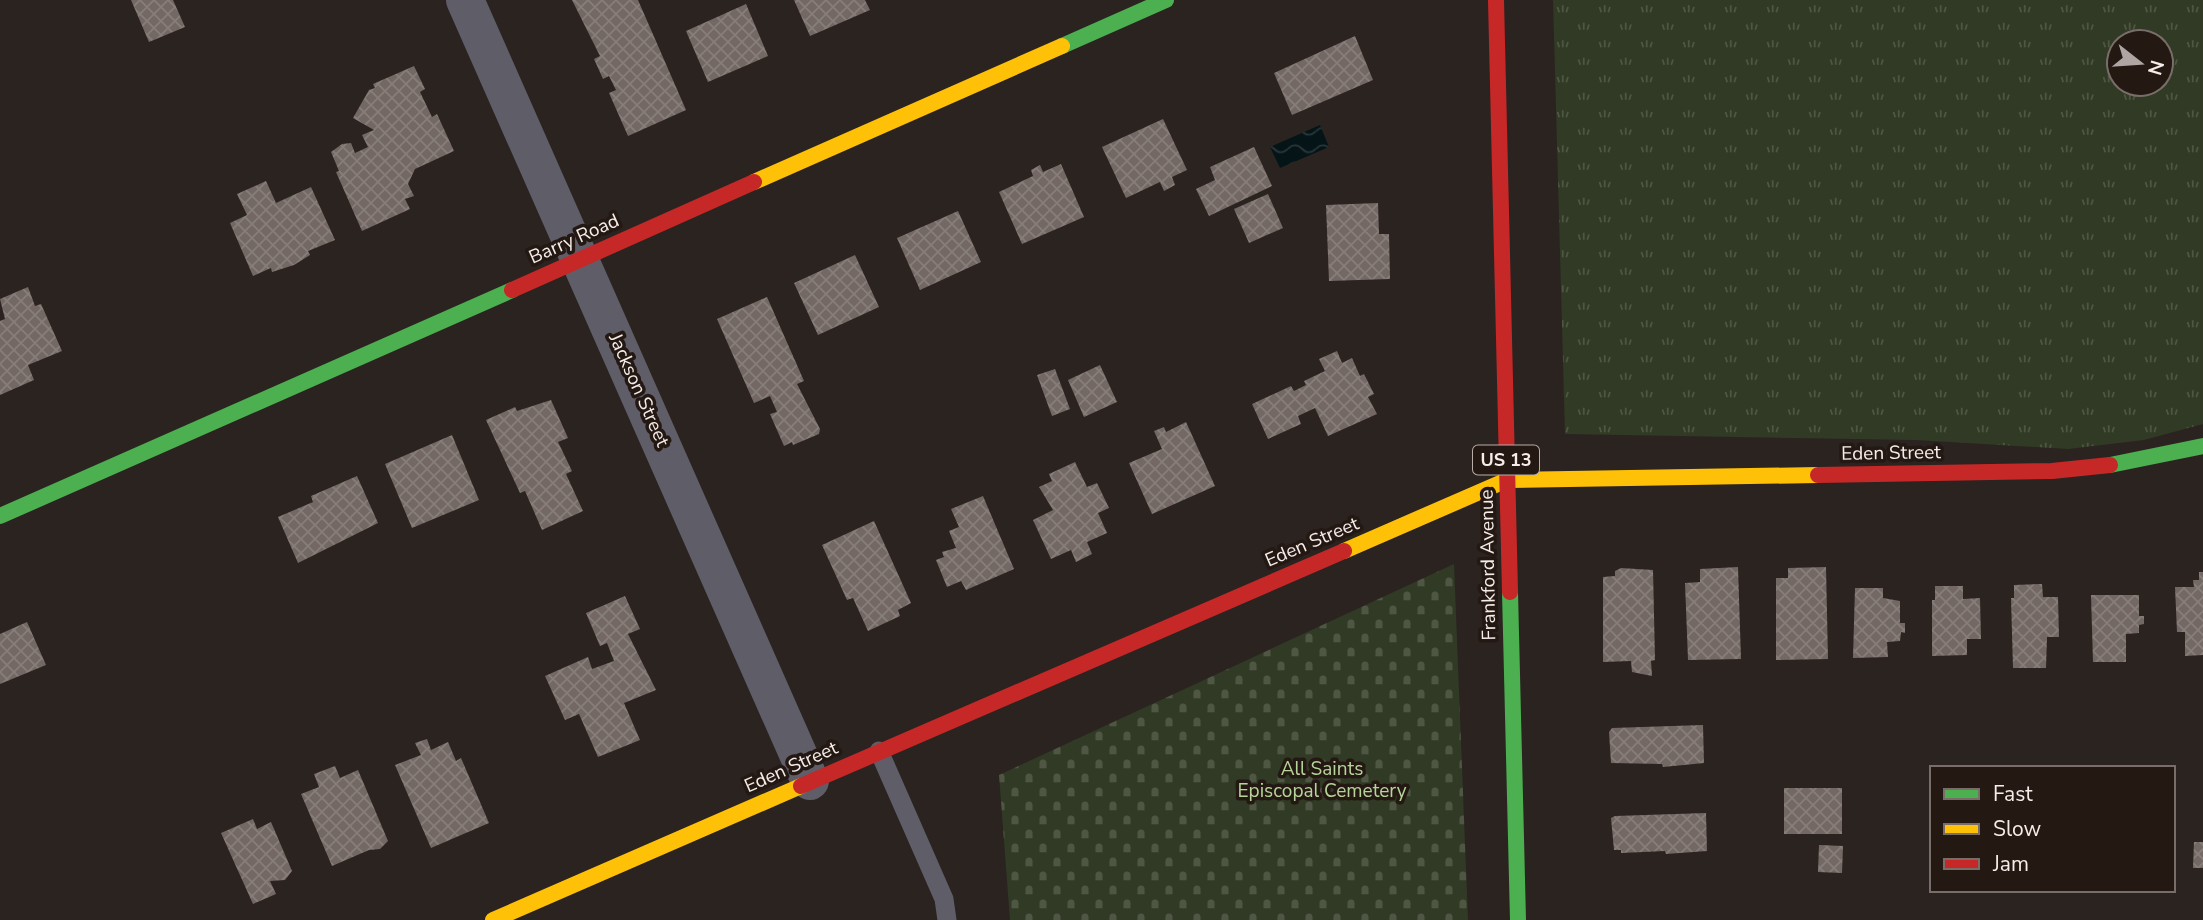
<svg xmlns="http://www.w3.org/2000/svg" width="2203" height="920" font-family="'Nunito Sans',sans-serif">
	<defs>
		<pattern id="cemetery-stones" width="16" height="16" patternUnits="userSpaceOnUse" patternTransform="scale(1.75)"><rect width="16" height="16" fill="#303a24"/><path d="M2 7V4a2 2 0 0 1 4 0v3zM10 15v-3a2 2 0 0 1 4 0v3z" fill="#4f5744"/></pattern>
		<pattern id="park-tufts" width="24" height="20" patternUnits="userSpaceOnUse" patternTransform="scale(1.75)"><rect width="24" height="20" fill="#303a24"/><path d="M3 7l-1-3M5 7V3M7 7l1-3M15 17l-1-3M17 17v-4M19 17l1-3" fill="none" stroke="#4f5744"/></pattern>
		<pattern id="water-waves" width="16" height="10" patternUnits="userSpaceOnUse" patternTransform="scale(1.75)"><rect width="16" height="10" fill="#041417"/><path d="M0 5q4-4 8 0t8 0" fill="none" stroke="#293639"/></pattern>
		<pattern id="building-cross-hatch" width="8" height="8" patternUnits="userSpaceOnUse" patternTransform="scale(1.75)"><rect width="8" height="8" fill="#736863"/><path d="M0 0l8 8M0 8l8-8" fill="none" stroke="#887e79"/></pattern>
	</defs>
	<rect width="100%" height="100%" fill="#2a2320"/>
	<!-- cemetery -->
	<path fill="url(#cemetery-stones)" d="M1454 564 1468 920H1010L999 775Z"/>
	<!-- park -->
	<path fill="url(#park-tufts)" fill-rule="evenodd" d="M1553 0H2203V424L2144 440 2068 449 1916 440 1565 434ZM2119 42H2161V84H2119Z"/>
	<!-- water -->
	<path fill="url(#water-waves)" d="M1320 125 1329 147 1280 168 1270 147Z"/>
	<!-- building -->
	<path fill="url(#building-cross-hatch)" d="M131 0H173L185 27 149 42Z
		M572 0H638L686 110 628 136 609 93 616 90 609 76 603 79 594 59 600 56Z
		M794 0H865L870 10 810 36Z
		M746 4 768 56 708 82 686 31Z
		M1355 36 1373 80 1292 115 1274 73Z
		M414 66 425 89 420 92 432 117 437 114 454 151 415 169 408 184 414 196 405 199 410 209 362 231 336 172 339 171 331 152 342 144 351 143 355 153 368 147 362 135 374 130 353 118 369 90 375 88 373 84Z
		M1163 119 1187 170 1172 177 1175 185 1164 191 1160 182 1126 198 1102 147Z
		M1254 147 1272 186 1209 216 1196 189 1215 180 1210 167Z
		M1061 164 1084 217 1022 244 999 192 1033 176 1031 170 1040 165 1043 172Z
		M266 181 276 203 311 187 335 240 308 251 310 255 294 265 272 272 271 268 253 276 230 223 247 215 237 194Z
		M1268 194 1283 228 1249 243 1234 209Z
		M1378 203 1379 234H1389L1390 279 1329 281 1326 205Z
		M958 211 981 262 920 290 897 238Z
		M855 255 879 307 818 335 794 283Z
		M28 287 35 306 41 304 62 351 28 365 34 380 0 395V321L5 319 0 299Z
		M767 297 804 381 797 384 820 429 819 434 793 445 792 442 784 446 770 414 777 412 770 396 754 403 717 319Z
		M1337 351 1342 363 1352 358 1360 376 1364 374 1374 394 1368 397 1377 414 1328 436 1315 408 1298 416 1301 424 1268 439 1252 404 1291 386 1294 391 1306 385 1304 381 1325 371 1319 359Z
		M1100 365 1117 402 1084 417 1068 380Z
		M1055 369 1070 409 1052 416 1037 375Z
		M551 400 568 438 558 442 572 471 566 474 583 511 542 530 525 491 520 493 486 420 515 407 517 411Z
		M1186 422 1215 486 1152 514 1129 463 1162 449 1154 431 1164 427 1166 432Z
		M452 435 479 500 412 528 385 464Z
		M1075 462 1087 487 1097 483 1109 508 1098 513 1107 533 1087 542 1092 554 1076 562 1071 550 1051 559 1033 520 1053 510 1039 487 1052 481 1049 474Z
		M357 476 378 523 298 563 278 517 313 502 311 496Z
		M983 496 1014 569 966 590 961 581 947 587 936 560 944 557 942 552 956 548 949 531 959 527 951 509Z
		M874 521 911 603 898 610 900 616 868 631 853 598 847 600 822 545Z
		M1738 567 1741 659 1688 660 1685 583 1700 582V569Z
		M1826 567 1828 659 1776 660V578H1788V568Z
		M1621 568 1653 570 1655 660 1651 661 1652 676 1632 672 1631 661 1603 662V577L1615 576V571Z
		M2199 572H2203V655L2185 656V632H2177L2175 587H2194L2193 580H2199Z
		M2042 584 2043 597H2058L2059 637H2047L2046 668H2013L2011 598H2014V585Z
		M1935 586H1963V599L1980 598 1981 639H1967V655L1932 656V600H1935Z
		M1855 588H1883V598L1900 601V623H1905V633L1901 632 1900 641 1887 642 1888 657 1853 658Z
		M2091 595H2139V616H2144V624L2139 625V633L2126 634V662H2093Z
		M625 596 640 629 628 634 656 690 624 703 640 740 598 757 579 714 565 720 545 676 588 657 592 669 614 661 607 643 600 646 586 613Z
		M27 622 46 665 0 684V634Z
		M1703 725 1704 763 1663 767 1662 764 1611 763 1609 732 1612 728Z
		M427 739 431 750 448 742 456 761 461 758 489 823 431 848 395 765 421 755 415 743Z
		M335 766 340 778 358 770 388 841 380 849 369 850 332 866 301 794 319 787 314 774Z
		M1784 788H1842V834H1784Z
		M1706 813 1707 851 1666 854 1665 851 1621 853V850H1614L1611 818 1615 816Z
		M253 819 257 829 271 822 292 871 285 880 270 881 276 894 253 904 221 833Z
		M2194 842H2203V868H2193Z
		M1819 845 1843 846 1842 873 1818 872Z"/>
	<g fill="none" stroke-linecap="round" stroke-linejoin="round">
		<!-- lane -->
		<path stroke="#5f5d67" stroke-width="19" d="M879 751 944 899 947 920"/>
		<!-- street -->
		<path stroke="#5f5d67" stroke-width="38" d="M465 0 810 781"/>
		<!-- fast -->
		<path stroke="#4caf50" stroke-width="16" d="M1062 46 1166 0
			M2110 465 2203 446
			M0 516 512 290
			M1510 592 1518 920"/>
		<!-- slow -->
		<path stroke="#ffc107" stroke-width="16" d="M754 182 1062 46
			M1344 551 1507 480 1818 475
			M493 920 801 786"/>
		<!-- jam -->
		<path stroke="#c62828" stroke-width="16" d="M1496 0 1510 592
			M512 290 754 182
			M1818 475 2052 471 2110 465
			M801 786 1344 551"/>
	</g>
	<g text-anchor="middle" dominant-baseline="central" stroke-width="7" stroke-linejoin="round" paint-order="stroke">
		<!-- shield labels -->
		<rect fill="#241813" stroke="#b7ada9" stroke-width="2" x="1473" y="445.5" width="66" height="29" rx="5"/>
		<g font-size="18" font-weight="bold" fill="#f6ede9">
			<text x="1506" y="460">US 13</text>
		</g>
		<!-- street labels -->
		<g font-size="19" fill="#f6ede9" stroke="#241813">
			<text transform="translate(574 239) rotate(-24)">Barry Road</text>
			<text transform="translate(639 390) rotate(66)">Jackson Street</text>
			<text transform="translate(1891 453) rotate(-1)">Eden Street</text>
			<text transform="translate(1312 542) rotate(-23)">Eden Street</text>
			<text transform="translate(1488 565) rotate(-91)">Frankford Avenue</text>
			<text transform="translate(791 767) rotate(-24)">Eden Street</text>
		</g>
		<!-- park labels -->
		<g font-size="19" fill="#b6d59b" stroke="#241813">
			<text x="1322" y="769">All Saints<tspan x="1322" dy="22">Episcopal Cemetery</tspan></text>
		</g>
	</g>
	<!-- legend -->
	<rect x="1930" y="766" width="245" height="126" fill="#241813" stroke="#786d69" stroke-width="2"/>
	<rect x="1944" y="789" width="35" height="10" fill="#4caf50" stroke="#786d69" stroke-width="2"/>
	<text x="1993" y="801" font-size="21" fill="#f6ede9">Fast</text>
	<rect x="1944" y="824" width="35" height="10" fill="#ffc107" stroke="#786d69" stroke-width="2"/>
	<text x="1993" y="836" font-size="21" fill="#f6ede9">Slow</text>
	<rect x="1944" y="859" width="35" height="10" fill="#c62828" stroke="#786d69" stroke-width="2"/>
	<text x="1993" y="871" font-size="21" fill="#f6ede9">Jam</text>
	<!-- north arrow -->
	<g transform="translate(2140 63) rotate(107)"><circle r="33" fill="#241813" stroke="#786d69" stroke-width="2"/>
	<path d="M0-5L12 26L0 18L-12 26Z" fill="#afa6a3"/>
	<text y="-10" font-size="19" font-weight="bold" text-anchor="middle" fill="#f6ede9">N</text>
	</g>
</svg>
